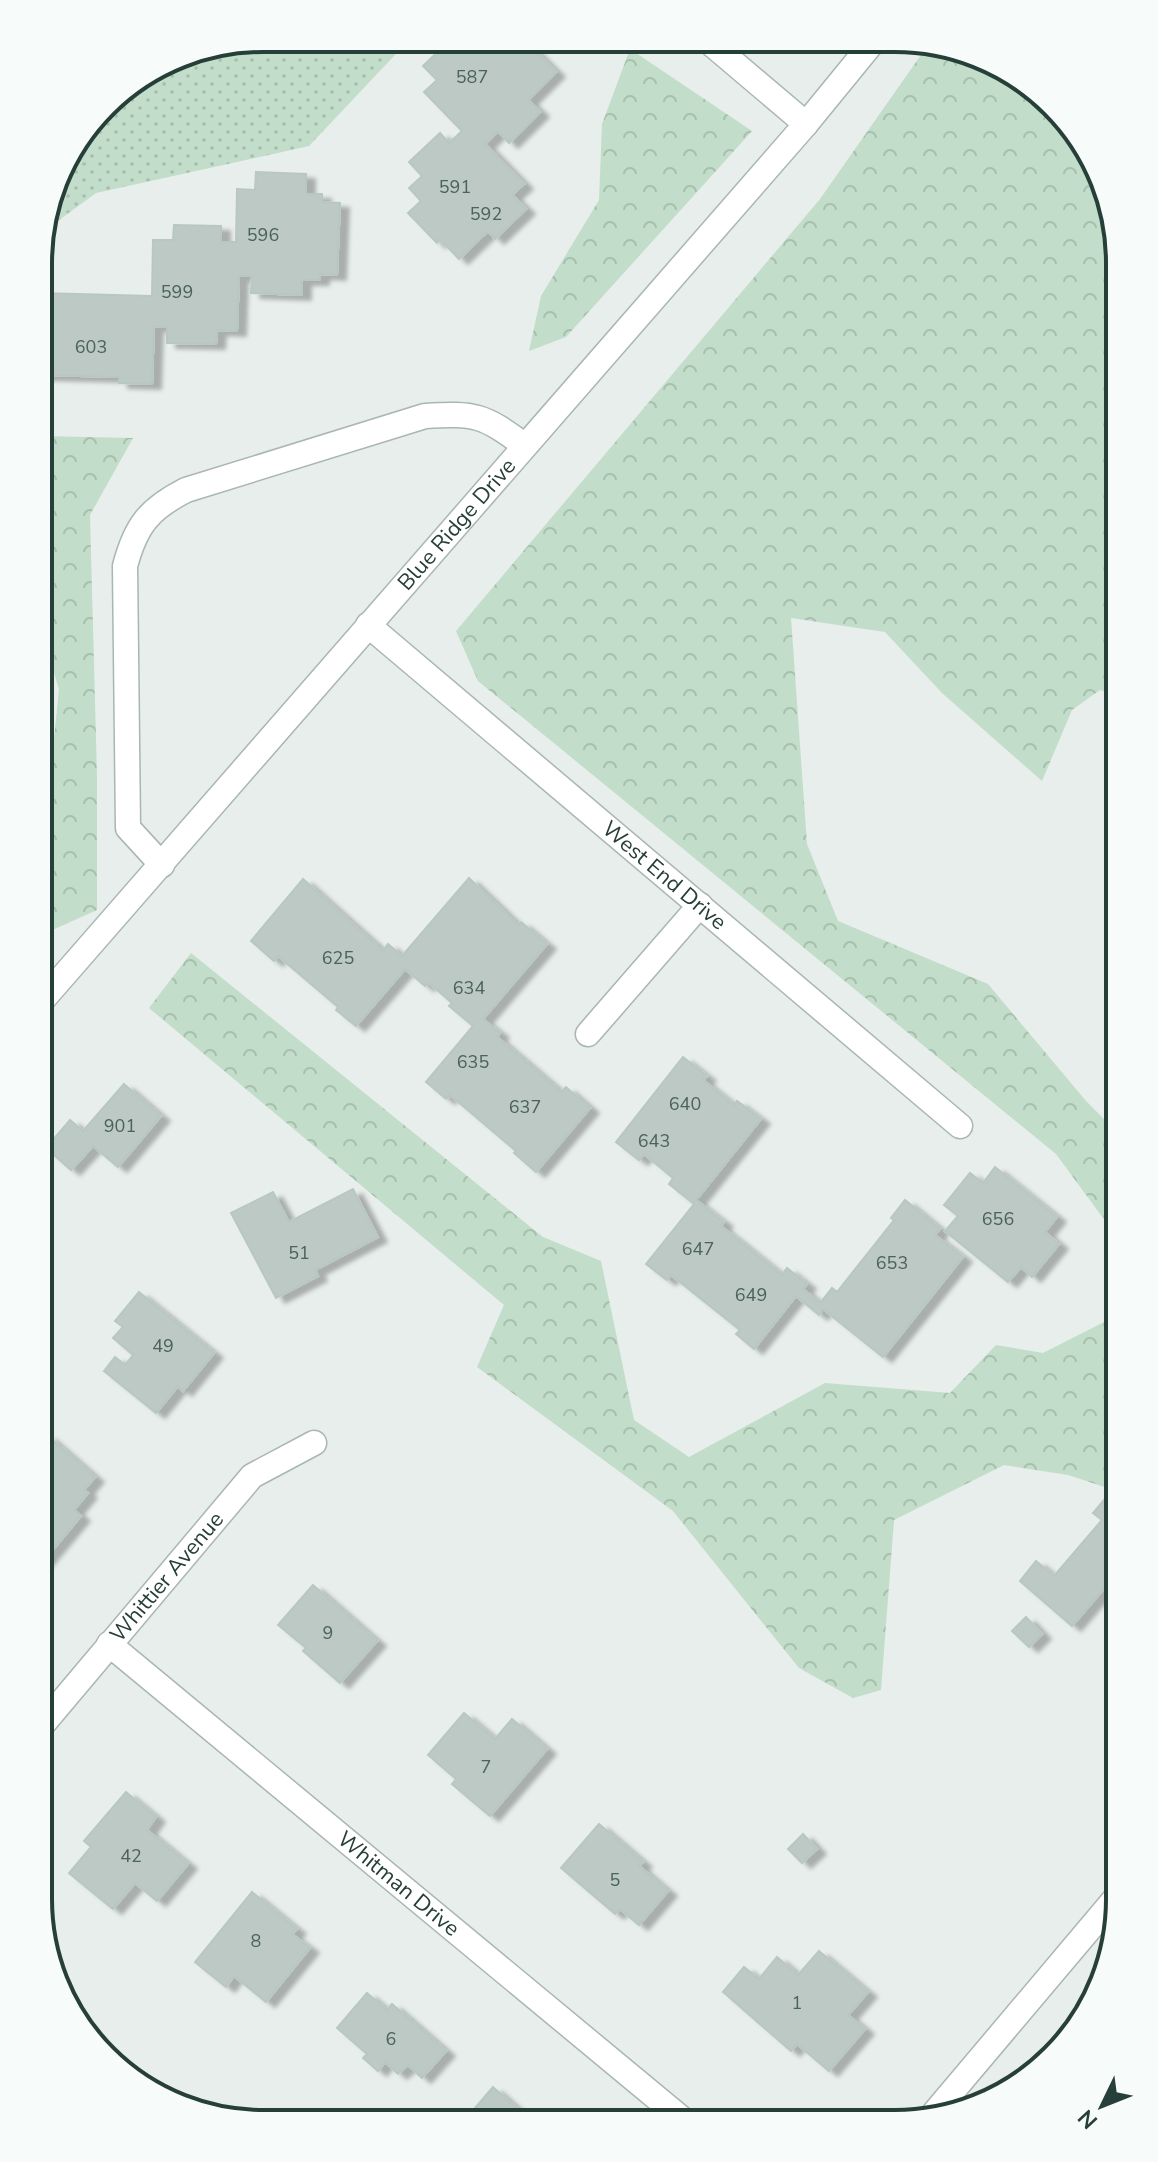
<svg xmlns="http://www.w3.org/2000/svg" width="1158" height="2162" font-family="'Nunito Sans',sans-serif">
	<defs>
		<pattern id="grass-dots" width="8" height="8" patternUnits="userSpaceOnUse" patternTransform="scale(2)"><rect width="8" height="8" fill="#c2ddc9"/><path d="M2 2h.1M6 6h.1" fill="none" stroke="#a7bfad" stroke-width="1.8" stroke-linecap="round"/></pattern>
		<pattern id="forest-crowns" width="20" height="18" patternUnits="userSpaceOnUse" patternTransform="scale(2)"><rect width="20" height="18" fill="#c2ddc9"/><path d="M2 6a3 3 0 1 1 6 0M12 15a3 3 0 1 1 6 0" fill="none" stroke="#a7bfad"/></pattern>
		<filter id="shadow"><feDropShadow dx="9" dy="5" stdDeviation="2" flood-color="#0004"/></filter>
	</defs>
	<rect width="100%" height="100%" fill="#e7eeeb"/>
	<!-- grass -->
	<path fill="url(#grass-dots)" d="M263 38 410 39 309 146 96 193 40 234 61 163 114 94 177 55Z"/>
	<!-- forest -->
	<path fill="url(#forest-crowns)" d="M930 42H939L1043 93 1108 190 1120 263V696L1100 690 1072 710 1042 781 942 693 885 632 791 618 807 844 838 921 988 984 1086 1101 1120 1135V1241L1056 1154 478 681 456 631 820 199Z
		M630 49 752 131 566 337 529 351 541 296 599 200 602 124Z
		M40 436 133 438 90 515 97 777V910L39 936V859L43 850 59 689 39 625Z
		M191 953 543 1237 601 1261 634 1420 689 1457 825 1383 950 1393 996 1345 1043 1353 1114 1317 1120 1285V1492L1068 1475 1004 1465 894 1520 881 1690 853 1698 799 1668 673 1511 477 1367 504 1305 149 1008Z"/>
	<!-- building -->
	<path fill="#bcc9c4" stroke="#b9c7c2" stroke-width="2" filter="url(#shadow)" d="M451 39H458L465 46 473 39 524 40 556 72 528 100 540 112 509 143 498 131 485 144 524 184 512 195 526 209 495 239 488 231 459 259 440 239 437 243 408 213 421 201 409 188 422 176 409 162 440 133 449 143 462 131 424 92 437 80 423 66Z
		M256 172 306 174V194H322V202L340 203 337 275 320 274V280H302V295L251 293 252 276H239L237 331 217 330 216 344 167 343V327L154 326 152 384 119 383V377L40 375V293L152 296 153 240H173L174 225 221 226V242H236L237 189 255 190Z
		M469 878 518 925 521 922 547 944 483 1019 500 1033 497 1037 561 1092 566 1087 590 1108 536 1172 514 1153 516 1151 450 1095 446 1099 426 1082 473 1026 449 1006 452 1003 429 983 425 986 405 969 356 1026 336 1010 338 1007 278 956 274 961 251 941 303 879 383 951 388 944 402 956Z
		M683 1057 707 1076 703 1080 734 1105 737 1101 761 1119 696 1200 724 1222 721 1226 782 1275 787 1268 807 1284 803 1289 820 1303 832 1288 837 1292 894 1220 891 1218 905 1200 940 1229 935 1235 963 1257 883 1357 823 1309 819 1315 796 1296 754 1349 736 1334 740 1330 671 1275 667 1280 646 1264 694 1204 669 1184 673 1178 644 1154 639 1160 616 1142Z
		M124 1084 161 1116 118 1167 93 1146 71 1170 46 1148 70 1120 83 1131Z
		M995 1167 1057 1217 1045 1232 1059 1244 1032 1277 1021 1267 1008 1282 945 1231 958 1216 944 1205 970 1173 983 1183Z
		M353 1189 378 1237 315 1270 318 1276 276 1298 231 1213 273 1192 289 1222Z
		M139 1292 214 1353 183 1391 178 1386 156 1413 104 1371 115 1357 125 1365 133 1355 113 1338 123 1327 115 1321Z
		M47 1435 95 1477 84 1490 88 1493 74 1510 81 1516 41 1564 38 1561 39 1445Z
		M1104 1500 1120 1513V1518L1112 1527 1120 1534V1570L1072 1626 1020 1581 1036 1561 1054 1576 1102 1520 1093 1513Z
		M313 1585 377 1641 340 1683 303 1651 306 1648 278 1625Z
		M1026 1617 1042 1634 1029 1647 1012 1631Z
		M464 1713 495 1739 512 1719 547 1749 490 1816 452 1784 456 1779 428 1755Z
		M126 1792 156 1817 147 1830 188 1864 157 1901 135 1883 113 1909 69 1873 91 1847 84 1841Z
		M599 1824 643 1862 639 1866 668 1891 639 1925 620 1909 615 1914 561 1868Z
		M803 1834 817 1849 802 1863 788 1849Z
		M252 1892 297 1929 292 1934 310 1948 266 2002 234 1976 226 1987 195 1962Z
		M819 1951 868 1992 848 2015 865 2029 829 2071 797 2044 791 2051 723 1992 744 1967 759 1979 777 1957 798 1975Z
		M367 1993 387 2010 392 2004 446 2051 422 2078 408 2065 398 2074 385 2062 378 2071 363 2058 367 2054 337 2028Z
		M493 2087 533 2123H469L479 2112 475 2108Z"/>
	<g fill="none" stroke-linecap="round" stroke-linejoin="round">
		<defs>
			<g id="minor">
				<path d="M708 41 806 124"/>
				<path id="s1" d="M368 625 960 1126"/>
				<path d="M162 865 128 828 125 566C136 525 149 509 186 490L425 416C476 413 483 415 524 445"/>
				<path id="s2" d="M39 1004 806 124 873 42"/>
				<path d="M588 1034 700 905"/>
				<path id="s3" d="M109 1644 687 2123"/>
				<path id="s4" d="M38 1730 252 1476 314 1443"/>
				<path d="M930 2118 1119 1894"/>
			</g>
		</defs>
		<!-- minor casing -->
		<use href="#minor" stroke="#aab6b2" stroke-width="27"/>
		<!-- minor -->
		<use href="#minor" stroke="#fff" stroke-width="24"/>
	</g>
	<g text-anchor="middle" dominant-baseline="central" stroke-width="6" stroke-linejoin="round" paint-order="stroke">
		<!-- number labels -->
		<g font-size="18" fill="#4c625c">
			<text x="472" y="77">587</text>
			<text x="455" y="187">591</text>
			<text x="486" y="214">592</text>
			<text x="263" y="235">596</text>
			<text x="177" y="292">599</text>
			<text x="91" y="347">603</text>
			<text x="338" y="958">625</text>
			<text x="469" y="988">634</text>
			<text x="473" y="1062">635</text>
			<text x="685" y="1104">640</text>
			<text x="525" y="1107">637</text>
			<text x="120" y="1126">901</text>
			<text x="654" y="1141">643</text>
			<text x="998" y="1219">656</text>
			<text x="698" y="1249">647</text>
			<text x="299" y="1253">51</text>
			<text x="892" y="1263">653</text>
			<text x="751" y="1295">649</text>
			<text x="163" y="1346">49</text>
			<text x="328" y="1633">9</text>
			<text x="486" y="1767">7</text>
			<text x="131" y="1856">42</text>
			<text x="615" y="1880">5</text>
			<text x="256" y="1941">8</text>
			<text x="797" y="2003">1</text>
			<text x="391" y="2039">6</text>
		</g>
		<!-- street labels -->
		<g font-size="22" fill="#273f39" stroke="#f7fbf9">
			<text stroke="none"><textPath href="#s2" startOffset="636">Blue Ridge Drive</textPath></text>
			<text stroke="none"><textPath href="#s1" startOffset="388">West End Drive</textPath></text>
			<text stroke="none"><textPath href="#s4" startOffset="200">Whittier Avenue</textPath></text>
			<text stroke="none"><textPath href="#s3" startOffset="376">Whitman Drive</textPath></text>
		</g>
	</g>
	<!-- crop -->
	<path d="M0 0H1158V2162H0ZM263 52H895A211 211 0 0 1 1106 263V1899A211 211 0 0 1 895 2110H263A211 211 0 0 1 52 1899V263A211 211 0 0 1 263 52Z" fill="#f7fbf9" fill-rule="evenodd"/>
	<path fill="none" stroke="#273f39" stroke-width="4" d="M263 52H895A211 211 0 0 1 1106 263V1899A211 211 0 0 1 895 2110H263A211 211 0 0 1 52 1899V263A211 211 0 0 1 263 52Z"/>
	<!-- north arrow -->
	<g transform="translate(1102 2106) rotate(227)" stroke="#f7fbf9" stroke-width="6" paint-order="stroke">
	<path d="M0-6L14 30L0 20L-14 30Z" fill="#273f39"/>
	<text y="-12" font-size="22" font-weight="bold" text-anchor="middle" fill="#273f39">N</text>
	</g>
</svg>
